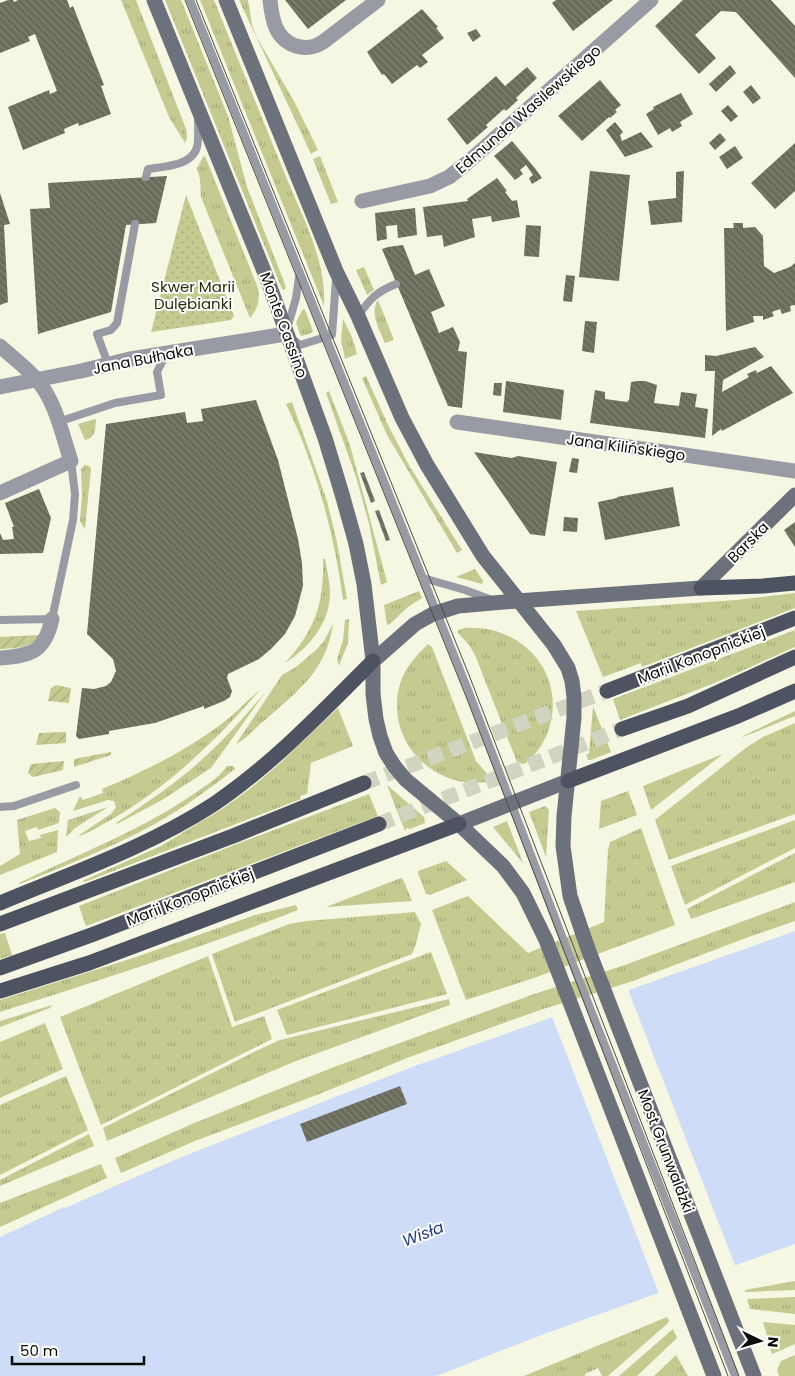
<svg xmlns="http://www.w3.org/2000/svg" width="795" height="1376" font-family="Poppins,sans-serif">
	<defs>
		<pattern id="grass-tufts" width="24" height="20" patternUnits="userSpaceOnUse" patternTransform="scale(1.25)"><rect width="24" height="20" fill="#c5ca91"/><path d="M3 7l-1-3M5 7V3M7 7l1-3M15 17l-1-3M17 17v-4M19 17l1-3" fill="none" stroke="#a8ac7c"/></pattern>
		<pattern id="park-dots" width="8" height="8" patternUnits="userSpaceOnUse" patternTransform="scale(1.25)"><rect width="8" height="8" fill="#c5ca91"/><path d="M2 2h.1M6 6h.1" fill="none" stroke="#a8ac7c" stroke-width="1.8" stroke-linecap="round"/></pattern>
		<pattern id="garden-furrows" width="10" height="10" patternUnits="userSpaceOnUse" patternTransform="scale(1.25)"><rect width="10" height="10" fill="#c5ca91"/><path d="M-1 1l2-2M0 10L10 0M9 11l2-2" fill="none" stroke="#a8ac7c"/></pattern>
		<pattern id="building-back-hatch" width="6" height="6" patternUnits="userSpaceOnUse" patternTransform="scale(1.25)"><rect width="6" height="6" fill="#6a6b5a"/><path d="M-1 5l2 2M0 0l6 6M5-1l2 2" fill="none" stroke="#818275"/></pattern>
	</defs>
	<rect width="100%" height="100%" fill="#f5f7e3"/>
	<!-- grass -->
	<path fill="url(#grass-tufts)" d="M121 0H136L186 129 187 138 185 143 169 117Z
		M165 0H181L228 116 247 187 283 279 286 288 284 290 282 289Z
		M200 0H214C237 57 261 115 284 172 301 214 327 260 324 306Z
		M239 0H248L252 24 256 36 295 103 318 150 311 154Z
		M205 156 258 288C260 300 258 309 250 318L201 197 200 179 197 168 203 157Z
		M320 156 338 202 331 204 313 159Z
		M364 267 374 290 367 295 356 270Z
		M378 300 394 340 385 343C380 330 369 313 378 300Z
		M303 309 305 310 313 331 312 333 302 336 300 335 296 322Z
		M343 319 352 337 357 354 345 359 341 340Z
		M366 376 388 425 410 467 462 550 457 553 387 435 362 378Z
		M329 391 350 445 387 582 381 585 369 524 356 477 326 393Z
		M292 402 327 501 337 542 347 599 343 600C334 532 316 466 286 404Z
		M95 419 96 420C95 429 96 438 85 440L78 424Z
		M85 465 89 466 91 469 85 529 80 521 82 495 81 469Z
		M323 559H325C327 569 329 579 330 590 331 622 310 647 285 663 315 630 324 604 323 559Z
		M475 569 483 581 482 584 456 577Z
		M419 591 422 598 408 607 390 624 387 625 384 605Z
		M795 593V608L642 667 641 663 603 677 576 611 736 600Z
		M349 619 348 643 339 666 337 659 343 640 345 620Z
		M333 624C326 671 299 690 265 720 256 727 245 740 236 744L282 675 296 667 316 650 324 641Z
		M465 628C523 624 568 675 548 732 543 744 536 755 526 763L523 764 517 762 475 655 469 645 458 633V630Z
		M795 630V647L717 682 620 720 613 699Z
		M428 644 432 647 476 761 490 777 487 782C432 790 384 739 400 684 405 667 417 655 428 644Z
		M260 690C216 741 168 787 109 821 99 826 88 834 78 836L112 813 116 807 114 801 108 800 73 811 80 796 83 800 103 793 102 789C143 772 184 752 220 725 234 715 246 701 260 690Z
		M265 693 211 768 162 800 117 824 116 823C148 802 179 781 207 755 228 736 246 714 265 693Z
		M593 706 611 752 591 760H588L586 754H589Z
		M338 708 353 746 311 763 307 794 300 796 301 799 85 882 82 881 161 846 222 809 251 788 279 764Z
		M795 711V716L743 737V736Z
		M795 723V814L669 860 655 820 747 747 763 737Z
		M723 754 651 810 643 786Z
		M227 766H233L235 769C209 789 182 809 153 825 110 848 65 866 20 884L19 883C78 854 138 832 192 795 205 786 218 779 227 766Z
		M387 785 424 817 425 823 410 829 407 828 405 831Z
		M628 791 637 815 599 829 601 801Z
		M369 794 378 816 86 926 79 906 242 842Z
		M545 806 549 810 546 857 529 812Z
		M108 807 75 828 66 837 68 820Z
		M55 808 60 812 59 823 38 830 37 827 25 831 29 841 41 838 40 835 58 830 57 852 0 875V866L20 854 17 820Z
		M795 820V848L685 905 671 866Z
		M507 821 523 863 493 827Z
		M641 828 675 925 534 978 466 1000 432 910 468 896 528 953 604 922 608 850 610 842Z
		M795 853V882L691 919 687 909Z
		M446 861 467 880 430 895 426 894 418 873V871Z
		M401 878 403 879 412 901 326 907Z
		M795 902V921L746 938 630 982 540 1010 407 1058 327 1091 195 1141 121 1173 115 1158 192 1124 334 1067 534 994 622 966Z
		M296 905 298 910C200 948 100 980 0 1012V1000L136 957 255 915Z
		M415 912 421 924 416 944 412 954 235 1022 212 954 289 924 307 921Z
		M5 933 12 955 0 959V934Z
		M431 952 447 994 287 1035 277 1010Z
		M208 956 232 1027 264 1016 272 1039 101 1125 60 1017Z
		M449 999 450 1005 296 1061 107 1141 103 1128 256 1051 280 1040Z
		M52 1005 50 1008 0 1027V1021Z
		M45 1023 63 1069 0 1098V1042Z
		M66 1076 88 1130 0 1175V1105Z
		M89 1134 94 1146 0 1186V1180Z
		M101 1164 107 1178 0 1227V1203Z
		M795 1281V1290L745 1292V1290Z
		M795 1297V1314L750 1309 747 1299Z
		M667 1317 669 1320 668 1323 608 1376H602L598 1368 585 1374V1376H524Z
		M763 1322 795 1325V1344L772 1354Z
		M673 1329 677 1338 637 1376H619Z
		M676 1355 688 1376H654Z
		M795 1355V1376H779L777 1370 781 1361Z"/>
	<!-- park -->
	<path fill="url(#park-dots)" d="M186 195 234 316 231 320 151 332Z"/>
	<!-- garden -->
	<path fill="url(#garden-furrows)" d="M39 635C30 649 15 648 0 649V637Z
		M56 685 71 688 69 703 48 701 51 688Z
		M66 732V743L36 745 39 733Z
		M111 752V755L74 767V759Z
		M64 761 63 770 33 777 28 773 31 764Z"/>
	<!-- water -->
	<path fill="#cedcf8" d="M795 931V1244L544 1334 436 1376H0V1237L64 1207 65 1208 179 1158 415 1066Z"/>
	<!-- pier -->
	<path fill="#f5f7e3" d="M627 987 736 1268 660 1296 551 1014Z"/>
	<!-- building -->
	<path fill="url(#building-back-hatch)" d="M8 0H13L14 2 18 0H67L70 8 73 6 104 85 101 86 111 114 79 126 78 123 64 129 65 133 23 150 8 107 49 90 50 94 57 91 35 34 28 37 30 41 0 53V3Z
		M285 0H346L308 29Z
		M556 0H613L573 31 552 3Z
		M683 0H771L795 26V78L736 12 721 11 695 35 716 58 699 74 655 26Z
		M422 9 438 27 436 28 444 38 422 55 428 62 420 68 417 65 392 84 384 74 382 75 367 52Z
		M476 29 481 36 473 42 467 33Z
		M730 65 736 73 716 92 709 84Z
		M527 67 537 78 516 98 518 100 506 111 504 109 486 125 488 127 467 145 447 119 496 76 505 86Z
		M600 80 621 105 615 110 617 112 610 118 609 117 582 141 558 116Z
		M751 85 761 98 753 104 743 92Z
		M681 93 693 114 680 122 682 126 672 132 670 128 658 135 646 114 654 109 653 107Z
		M728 105 738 116 731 122 721 111Z
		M615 122 623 132 620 135 622 141 641 132 653 147 625 157 606 130Z
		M720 133 726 140 715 150 709 143Z
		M512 141 534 167 542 178 532 184 529 178 533 175 526 165 520 170 523 174 515 180 494 156Z
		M795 143V191L775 209 751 183Z
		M735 146 743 158 727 169 719 157Z
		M590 171 630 175 619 281 579 277Z
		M684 171 682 222 651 225 648 201 676 198V172Z
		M167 176 156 223 126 225 111 312 38 334 30 209 50 208 48 183Z
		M497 178 507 191 505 192 512 201 517 200 520 217 492 222 491 216 472 219 475 237 444 247 442 235 427 237 423 207 468 201 467 199Z
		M0 193 10 224 4 225 8 302 0 305Z
		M415 208 417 235 398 238 397 225 386 226 387 239 377 241 375 213Z
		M733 223H743V228L755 227 763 236 764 266 774 273 790 267 795 263V305L790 306 791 311 782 314 780 309 772 312 774 316 763 320V316H753L754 322 726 331 724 228H734Z
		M526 225 541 226 539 257 524 256Z
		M403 245 415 275 429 269 445 306 431 312 439 333 453 327 460 342 458 351 467 352 462 408 448 406 382 249 388 247Z
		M566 275 575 276 572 302 563 301Z
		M585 321 597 322 594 353 582 351Z
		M755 347 764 357 723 380 722 392 749 377 747 374 756 370 757 373 771 366 793 393 722 431 721 429 712 436 715 371H705V355L716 356Z
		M506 381 564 390 561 420 503 412Z
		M637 381H645L657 385 654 403 679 406 681 392 697 394 695 407 708 409 705 438 590 423 595 390 605 392V399L627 402 629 400 631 382Z
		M494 383H502L501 396 493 395Z
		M256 400 278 460 298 539 302 563 303 586 295 616 285 634 271 649 259 659 228 674 227 678 232 691 230 697 224 701 204 709V706L155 723 109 731V734L79 739 76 736 82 688 94 689 106 686 111 682 116 671 113 659 87 634 106 424 185 412 187 423 203 421 201 409Z
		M474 452 512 458 518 456 557 462 545 536 530 534Z
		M572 458 579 459 577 473 569 472Z
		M364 472 375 501 371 503 360 473Z
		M673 487 680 526 605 540 598 502 617 498V497Z
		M39 489 51 518 43 553 0 554V533L3 540 14 539 12 527H14L5 503Z
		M379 510 390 540 386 541 375 511Z
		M564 517 578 518 577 532 563 531Z
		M795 522V547L784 530Z
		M400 1086 407 1104 307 1142 300 1124Z"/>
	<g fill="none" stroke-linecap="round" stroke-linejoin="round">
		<!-- primary-tunnel -->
		<path stroke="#d2d4c2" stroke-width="15" stroke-dasharray="15 8" stroke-linecap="butt" d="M364 783 607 691
			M379 824 622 729"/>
		<!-- lane -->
		<path stroke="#989ba3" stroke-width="8" d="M190 0 468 690 570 957 735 1376
			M146 177 148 169C163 167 192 166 197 147 199 139 198 129 198 119
			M358 316C370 299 376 292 396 284
			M287 329 296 298 299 277
			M291 338 300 345 332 335 336 279
			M108 364 97 334 111 330 117 323 135 224
			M58 422 115 403 161 395 157 372 166 354
			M423 578 465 590 492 600
			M0 620 52 619 73 520 75 494 71 461
			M0 807 14 806 76 785"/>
		<!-- street -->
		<path stroke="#989ba3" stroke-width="15" d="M270 0C272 19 275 39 296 46 306 49 314 48 323 42L378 0
			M362 201 430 186 449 177 467 163 651 0
			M0 346C12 357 27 368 38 381 56 403 62 434 71 461L0 493
			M0 387 81 371 130 359 286 334
			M457 422 795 471
			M0 658C32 656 45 651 52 619"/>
		<!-- secondary -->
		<path stroke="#6c717c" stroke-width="15" d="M154 0 266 276 325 438 342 494 356 544 364 584 373 661V694L376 719 380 736 386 753 395 767 406 780 459 824 503 866 523 893 546 940 714 1376
			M226 0 336 271 358 316 402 418 427 465 483 556 554 645 568 668 572 681 574 697V718L564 816 563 846 570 896 588 949 754 1376
			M373 661 415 624 433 614 458 606 517 601 701 588 795 495
			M459 824 568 781"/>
		<!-- primary -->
		<path stroke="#4d5360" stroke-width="15" d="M701 588 763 586 795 583
			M607 691 795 618
			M622 729 688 706 795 657
			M568 781 738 716 795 691
			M0 903C72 873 148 847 214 804 273 764 323 711 373 661
			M0 924 233 836 364 783
			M0 968 94 934 379 824
			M0 991 89 963 459 824"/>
		<!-- tram -->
		<path stroke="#4d4e44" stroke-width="1" d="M185 0 467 699 728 1376
			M196 0 469 675 739 1376"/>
	</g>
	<g text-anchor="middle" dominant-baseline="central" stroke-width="4" stroke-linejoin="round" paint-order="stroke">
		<!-- street labels -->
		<g font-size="15" fill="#0c0c06" stroke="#fff">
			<text transform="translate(528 109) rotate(-41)">Edmunda Wasilewskiego</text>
			<text transform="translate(284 325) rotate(70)">Monte Cassino</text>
			<text transform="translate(143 359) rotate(-11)">Jana Bułhaka</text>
			<text transform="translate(626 447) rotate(8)">Jana Kilińskiego</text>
			<text transform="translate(748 542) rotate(-45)">Barska</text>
			<text transform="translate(701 655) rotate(-21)">Marii Konopnickiej</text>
			<text transform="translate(190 897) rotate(-21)">Marii Konopnickiej</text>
			<text transform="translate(666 1151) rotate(69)">Most Grunwaldzki</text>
		</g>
		<!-- park labels -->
		<g font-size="15" fill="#2a2c08" stroke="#fff">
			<text x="193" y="286">Skwer Marii<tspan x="193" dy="17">Dulębianki</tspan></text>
		</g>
		<!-- water labels -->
		<g font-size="16" font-style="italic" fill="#1e3b88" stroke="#fff">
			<text transform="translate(423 1234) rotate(-21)">Wisła</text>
		</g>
	</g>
	<!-- north arrow -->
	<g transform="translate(760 1341) rotate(95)" stroke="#ffffff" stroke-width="4" paint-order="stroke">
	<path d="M0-4L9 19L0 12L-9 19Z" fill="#0c0c06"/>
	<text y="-8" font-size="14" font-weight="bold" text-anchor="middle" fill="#0c0c06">N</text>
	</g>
	<!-- scale -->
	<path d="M12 1356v8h132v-8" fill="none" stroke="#0c0c06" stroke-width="2.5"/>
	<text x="20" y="1356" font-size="15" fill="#0c0c06" stroke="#ffffff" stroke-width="4" paint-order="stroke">50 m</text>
</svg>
